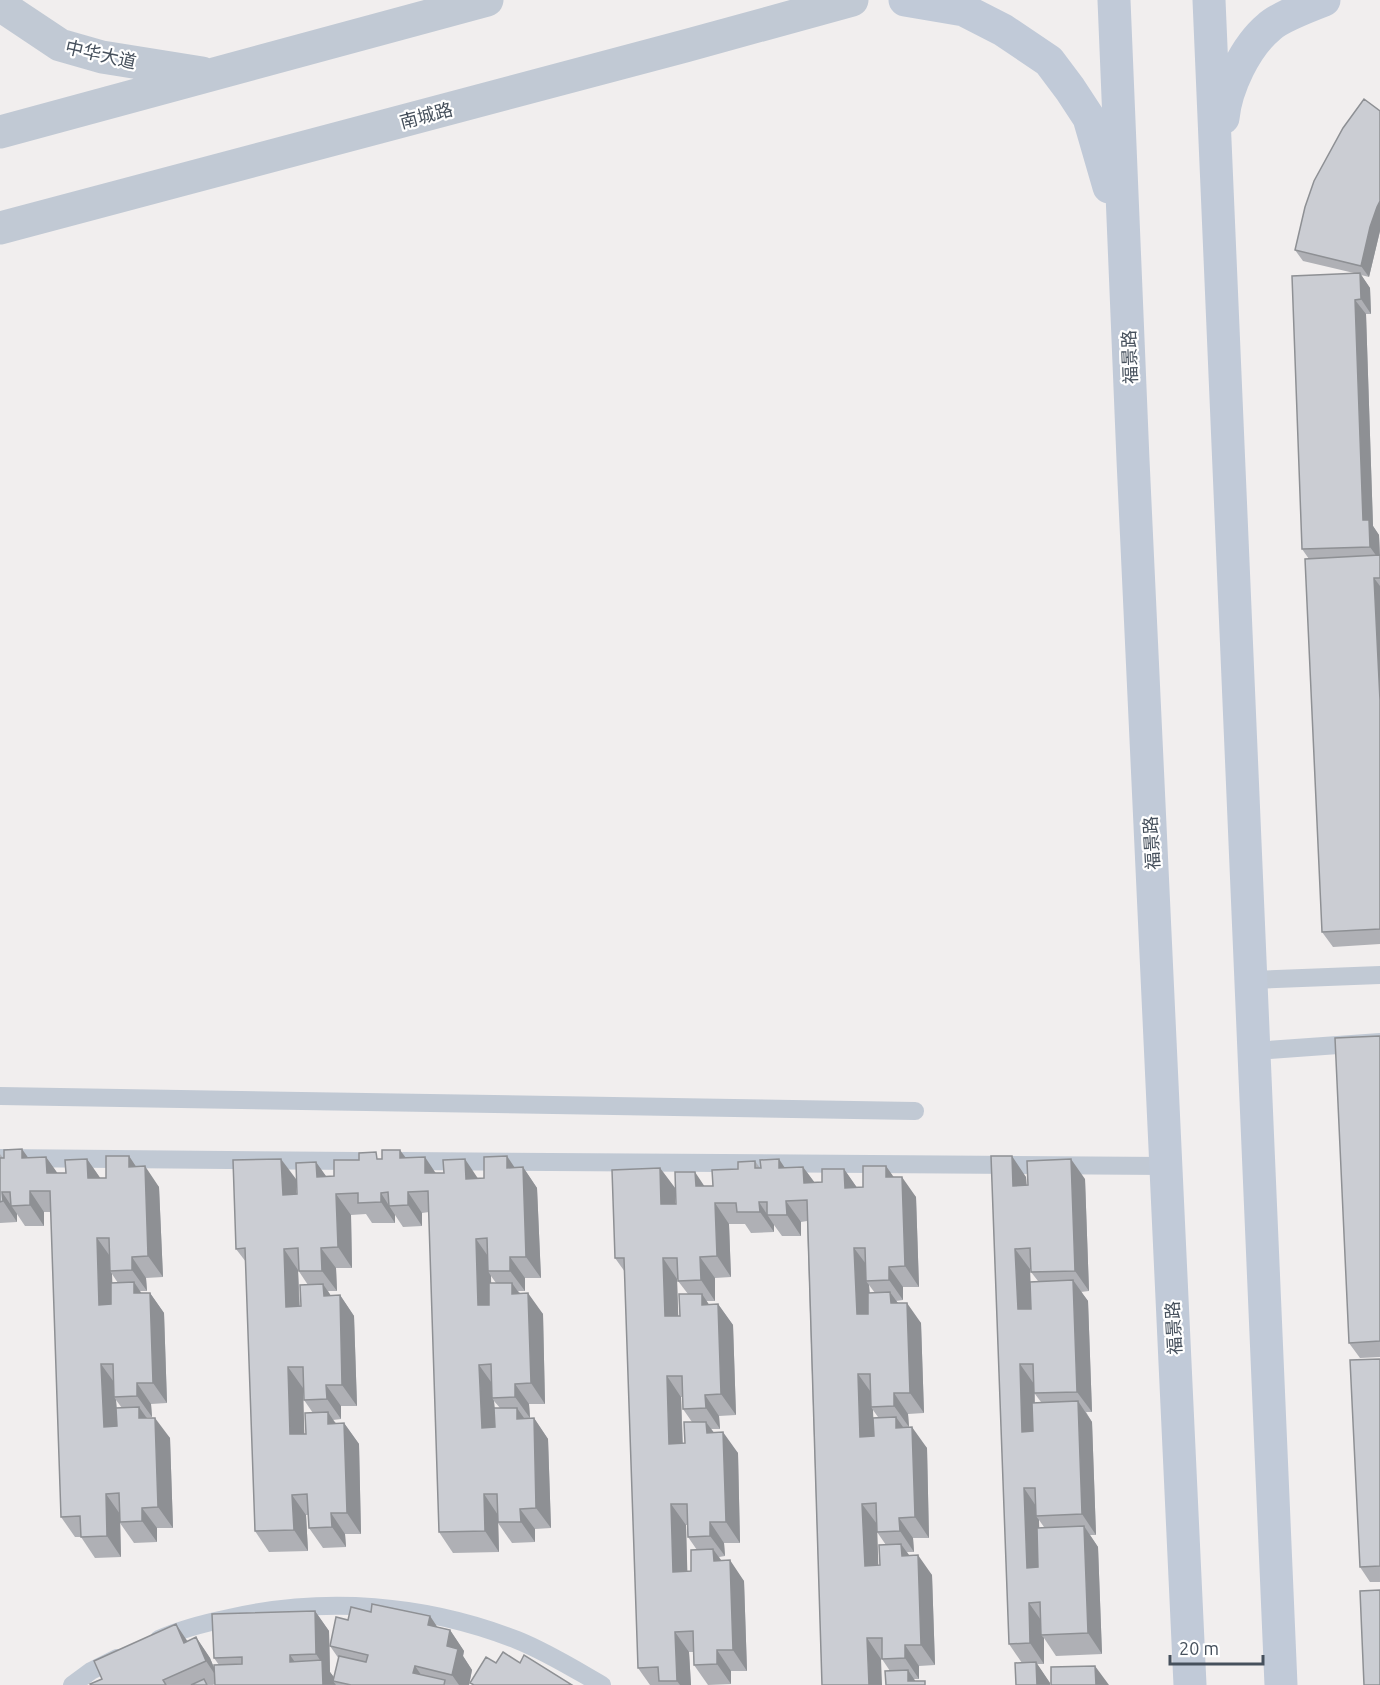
<svg xmlns="http://www.w3.org/2000/svg" width="1380" height="1685" font-family="Ubuntu,'Noto Sans SC',sans-serif">
	<rect width="100%" height="100%" fill="#f1eeee"/>
	<g fill="none" stroke-linecap="round" stroke-linejoin="round">
		<!-- service -->
		<path stroke="#c1c9d4" stroke-width="18" d="M1251 980 1380 975
			M1254 1051 1380 1042
			M0 1096 915 1111
			M0 1158 357 1161
			M403 1161 1166 1166
			M159 1639C181 1629 205 1623 229 1618 325 1596 425 1604 517 1640 547 1652 574 1669 602 1685
			M72 1685 91 1671 117 1658"/>
		<!-- tertiary -->
		<path stroke="#c1c9d4" stroke-width="33" d="M0 5 60 45 102 57 202 73
			M0 132 487 0
			M0 228 685 46 852 0"/>
		<!-- secondary -->
		<path stroke="#c1cad8" stroke-width="33" d="M905 0 964 10 1003 30 1049 61 1070 89 1089 118 1109 187
			M1114 0 1133 460 1190 1685
			M1209 0 1281 1685
			M1223 118C1226 88 1245 47 1269 27 1278 18 1311 5 1324 0"/>
	</g>
	<!-- wall -->
	<path fill="#afb0b5" fill-rule="evenodd" d="M1380 111V231L1369 277 1361 275 1370 288 1371 314H1366L1373 526 1379 535 1380 554V944L1333 947 1322 932 1309 559 1302 549 1354 273 1303 261 1295 250Z
		M1380 1036V1357L1360 1358 1349 1343Z
		M0 1154 3 1158 46 1157 57 1173H66L87 1159 100 1178H106L129 1156 136 1167 159 1187 163 1277 146 1278 147 1291H140L141 1293H150L164 1313 167 1403 151 1404 152 1417H146L170 1438 173 1528H157V1542L134 1543 120 1523 121 1557 95 1558 81 1537H75L61 1517 51 1212H44V1226H25L17 1214V1222L0 1223ZM112 1274 118 1283H112ZM116 1400 122 1408H117Z
		M991 1156 1026 1177 1027 1185 1085 1179 1089 1291 1081 1292 1088 1301 1092 1412H1086L1092 1422 1096 1535H1090L1098 1547 1102 1654 1056 1656 1044 1638V1664H1037L1050 1683V1685H1016L1022 1663 1009 1644ZM1030 1269H1031V1272L1038 1281 1031 1299ZM1035 1394 1041 1402 1035 1403ZM1039 1520 1044 1527 1039 1528Z
		M406 1158 436 1173 478 1178H484L515 1167H523L537 1188 541 1278H525V1291H518L543 1314 545 1404H529L530 1418H524H534L548 1439 551 1528 535 1529V1542L512 1543 498 1523 499 1552 453 1553 439 1532 429 1212 422 1213V1226L403 1227 395 1215V1223H372L366 1214 351 1215 352 1268H336L337 1291H328L331 1296 340 1295 354 1316 357 1406H341V1419L333 1420 336 1423H344L359 1444 361 1534H345L346 1547 323 1548 309 1528 308 1515H306L308 1551 269 1552 255 1531 246 1262 236 1249 296 1179V1194L316 1162 326 1177 334 1176 381 1159ZM298 1270 308 1285 301 1306H300ZM491 1276 496 1283H491ZM303 1388H304V1400L313 1413 306 1434H304ZM494 1401 500 1408H495Z
		M755 1161 760 1168 803 1167 814 1182H822L844 1169 857 1188 863 1187 886 1166 893 1177 916 1197 919 1287H903V1300L896 1301 921 1323 924 1413 908 1414 909 1427H903L927 1448 929 1538H913L914 1552H907L909 1555 932 1575 935 1665 919 1666V1679H914L915 1681 886 1685 890 1671 882 1659H881L822 1685 807 1221 801 1222V1236H782L774 1225V1232L751 1233 745 1224H729L731 1277 715 1278V1301H706L709 1305 718 1304 733 1325 736 1415 719 1416 720 1429H711L714 1433 738 1453 740 1543H724L725 1556 719 1557 721 1560 744 1581 747 1671H731V1684L708 1685 694 1665V1652H689L691 1685H650L638 1668 625 1272 615 1258 660 1168 675 1188V1204L705 1186H713L738 1169ZM677 1279H678V1281L688 1294 680 1316H678ZM869 1285 875 1293H870ZM681 1397H683V1409L692 1422 685 1443H683ZM873 1410 878 1417 873 1418ZM686 1525H687L688 1537 697 1550 691 1571H687ZM877 1532 886 1545 880 1565H878Z
		M1380 1359V1582H1370L1360 1567Z
		M315 1611 329 1631 330 1672 334 1678 339 1659 330 1646 348 1620 371 1612 430 1616 437 1627 450 1630 464 1651 463 1656 472 1670 469 1685H215V1684L213 1685H91L196 1637 210 1658 214 1668 219 1665 214 1658Z"/>
	<!-- shaded-wall -->
	<path fill="#8e9094" d="M1380 201V231L1369 277 1361 266 1370 227 1377 207Z
		M1360 273 1370 288 1371 314 1361 299Z
		M1355 300 1366 314 1373 526 1379 535 1380 561 1370 547 1363 520Z
		M1374 578 1380 586V700Z
		M22 1149 37 1170 22 1158Z
		M400 1150 415 1170 400 1158Z
		M129 1156 143 1177 129 1167Z
		M507 1156 521 1177 507 1168Z
		M1012 1156 1026 1177 1027 1207 1013 1186Z
		M46 1157 61 1178 47 1173Z
		M425 1157 439 1178 425 1173Z
		M87 1159 101 1179 88 1178Z
		M281 1159 296 1179 297 1216 283 1195Z
		M465 1159 479 1180 466 1179Z
		M779 1159 793 1180 779 1168Z
		M1071 1159 1085 1179 1089 1291 1075 1271Z
		M316 1162 331 1183 317 1177Z
		M145 1166 159 1187 163 1277 148 1256Z
		M886 1166 900 1186 886 1177Z
		M523 1167 537 1188 541 1278 526 1257Z
		M803 1167 818 1187 804 1183Z
		M660 1168 675 1188 676 1225 661 1204Z
		M844 1169 858 1189 845 1188Z
		M695 1172 709 1193 696 1186Z
		M902 1177 916 1197 919 1287 905 1266Z
		M30 1191 44 1212V1226L30 1205Z
		M2 1192 17 1214V1222L3 1201Z
		M408 1192 422 1213V1226L408 1205Z
		M381 1193 395 1215V1223L381 1202Z
		M336 1194 351 1215 352 1268 338 1247Z
		M786 1201 801 1222V1236L787 1215Z
		M759 1202 774 1225V1232L760 1212Z
		M715 1203 729 1224 731 1277 717 1256Z
		M97 1238 112 1259 110 1271 112 1274 114 1325 99 1305Z
		M476 1239 490 1259 488 1271 491 1276 492 1325 478 1305Z
		M321 1248 336 1268 337 1291 322 1271Z
		M854 1248 869 1268 866 1281 869 1285 871 1335 857 1314Z
		M284 1249 298 1270 300 1327 286 1307Z
		M1015 1249 1030 1269 1032 1330 1018 1309Z
		M132 1257 146 1278 147 1291 132 1270Z
		M510 1257 525 1278V1291L510 1271Z
		M700 1257 715 1278V1301L701 1280Z
		M663 1258 677 1279 679 1337 665 1316Z
		M889 1267 903 1287V1300L889 1280Z
		M1073 1280 1088 1301 1092 1412 1077 1392Z
		M134 1282 148 1303 134 1293Z
		M512 1283 526 1303 512 1294Z
		M323 1284 337 1305 324 1296Z
		M890 1292 905 1313 891 1303Z
		M150 1293 164 1313 167 1403 153 1383Z
		M528 1293 543 1314 545 1404 531 1383Z
		M702 1294 716 1315 702 1305Z
		M340 1295 354 1316 357 1406 342 1385Z
		M907 1303 921 1323 924 1413 910 1393Z
		M718 1304 733 1325 736 1415 721 1394Z
		M101 1364 116 1385 114 1397 116 1400 118 1448 104 1427Z
		M1020 1364 1034 1384 1036 1452 1022 1432Z
		M479 1365 494 1386 492 1398 494 1401 496 1448 482 1428Z
		M288 1367 303 1388 305 1455 290 1434Z
		M858 1374 873 1395 871 1407 873 1410 875 1458 860 1437Z
		M667 1376 681 1397 683 1465 669 1444Z
		M137 1383 151 1404 152 1417 137 1396Z
		M515 1384 529 1404 530 1418 515 1397Z
		M326 1385 341 1406V1419L327 1399Z
		M894 1393 908 1414 909 1427 894 1406Z
		M705 1395 719 1416 720 1429 706 1408Z
		M1078 1401 1092 1422 1096 1535 1082 1514Z
		M139 1407 153 1427 139 1418Z
		M517 1408 531 1428 517 1419Z
		M328 1412 342 1433 328 1424Z
		M896 1417 910 1437 896 1428Z
		M155 1418 170 1438 173 1528 158 1507Z
		M534 1418 548 1439 551 1528 536 1508Z
		M706 1422 721 1442 707 1433Z
		M344 1423 359 1444 361 1534 347 1513Z
		M912 1427 927 1448 929 1538 915 1517Z
		M723 1432 738 1453 740 1543 726 1522Z
		M1024 1488 1038 1509 1036 1516 1039 1520 1041 1588 1027 1568Z
		M106 1494 120 1514 121 1557 107 1536Z
		M484 1494 498 1515 499 1552 485 1531Z
		M292 1495 306 1515 308 1551 294 1530Z
		M671 1504 686 1525 688 1593 673 1572Z
		M862 1504 877 1524 879 1586 865 1566Z
		M142 1508 157 1528V1542L142 1521Z
		M520 1509 535 1529V1542L521 1522Z
		M331 1513 345 1534 346 1547 332 1527Z
		M899 1518 913 1538 914 1552 900 1531Z
		M710 1522 724 1543 725 1556 710 1536Z
		M1084 1526 1098 1547 1102 1654 1088 1633Z
		M901 1544 916 1565 902 1556Z
		M713 1549 728 1570 714 1561Z
		M918 1555 932 1575 935 1665 921 1645Z
		M730 1560 744 1581 747 1671 733 1650Z
		M1029 1603 1043 1623 1041 1635 1044 1638V1664L1030 1643Z
		M315 1611 329 1631 330 1672 337 1681H333L336 1685H323L322 1663 316 1654Z
		M430 1616 444 1637 428 1625Z
		M176 1624 190 1645 184 1643Z
		M450 1630 464 1651 463 1656 472 1670 469 1685H459L452 1675 447 1646Z
		M675 1632 689 1652 691 1685H680L677 1681Z
		M196 1637 210 1658 220 1682 206 1661Z
		M867 1638 881 1659 882 1685H869Z
		M905 1645 919 1666V1679L905 1658Z
		M717 1650 731 1671V1684L717 1664Z
		M290 1655 304 1675 290 1662Z
		M1036 1662 1050 1683V1685H1037Z
		M415 1666 428 1685 413 1673Z
		M1095 1666 1109 1685H1096Z
		M908 1670 918 1685 908 1681Z"/>
	<!-- building -->
	<path fill="#cbcdd3" stroke="#8e9094" stroke-width="1.5" d="M1364 99 1380 111V201L1377 207 1370 227 1361 266 1295 250 1305 207 1314 181 1343 128Z
		M1360 273 1361 299 1355 300 1363 520H1369L1370 547 1302 549 1292 276Z
		M1380 555V578H1374L1380 700V929L1322 932 1305 559Z
		M1380 1036V1341L1349 1343 1335 1038Z
		M22 1149V1158L46 1157 47 1173H66L65 1160 87 1159 88 1178H106V1156H129V1167L145 1166 148 1256 132 1257V1270L110 1271 109 1238H97L99 1305 111 1304V1283L134 1282V1293H150L153 1383H137V1396L114 1397 113 1364H101L104 1427 117 1426 116 1408 139 1407V1418H155L158 1507 142 1508V1521L120 1522 119 1493 106 1494 107 1536 81 1537 80 1516 61 1517 50 1191H30V1205L11 1206 10 1192H2L3 1201 0 1202V1158H4V1150Z
		M382 1150H400V1158L425 1157V1173H444L443 1160 465 1159 466 1179 484 1178V1157L507 1156V1168L523 1167 526 1257H510V1271H488L487 1238 476 1239 478 1305H489V1283H512V1294L528 1293 531 1383 515 1384V1397L492 1398 491 1364 479 1365 482 1428 495 1427 494 1408H517V1419L534 1418 536 1508 520 1509 521 1522H498L497 1494H484L485 1531 439 1532 428 1191 408 1192V1205L389 1206 388 1192 381 1193V1202L358 1203V1193L336 1194 338 1247 321 1248 322 1271H299L298 1248 284 1249 286 1307 301 1306 300 1285 323 1284 324 1296 340 1295 342 1385H326L327 1399 304 1400 303 1367H288L290 1434H306L305 1413 328 1412V1424L344 1423 347 1513H331L332 1527 309 1528 307 1494 292 1495 294 1530 255 1531 245 1248 236 1249 233 1160 281 1159 283 1195 297 1194 296 1163 316 1162 317 1177 334 1176V1160H359V1153L376 1152 377 1159H382Z
		M991 1156H1012L1013 1186 1028 1185 1027 1161 1071 1159 1075 1271 1031 1272 1030 1248 1015 1249 1018 1309H1031L1030 1282 1073 1280 1077 1392 1034 1393 1033 1364H1020L1022 1432 1033 1431 1032 1403 1078 1401 1082 1514 1036 1516 1035 1488H1024L1027 1568 1038 1567 1037 1528 1084 1526 1088 1633 1041 1635 1040 1602 1029 1603 1030 1643 1009 1644Z
		M779 1159V1168L803 1167 804 1183 822 1182V1169H844L845 1188 863 1187V1166H886V1177H902L905 1266 889 1267V1280L866 1281 865 1248H854L857 1314H868V1293L890 1292 891 1303H907L910 1393H894V1406L871 1407 870 1374H858L860 1437 874 1436 873 1418 896 1417V1428L912 1427 915 1517 899 1518 900 1531 877 1532 876 1503 862 1504 865 1566 880 1565 879 1545 901 1544 902 1556 918 1555 921 1645H905V1658L882 1659V1638H867L869 1685H822L807 1200 786 1201 787 1215H767V1202H759L760 1212H737L736 1203H715L717 1256 700 1257 701 1280 678 1281 677 1258H663L665 1316H680L679 1294H702V1305L718 1304 721 1394 705 1395 706 1408 683 1409 682 1376H667L669 1444 685 1443 684 1422H706L707 1433 723 1432 726 1522H710V1536L688 1537 687 1504H671L673 1572 691 1571V1550L713 1549 714 1561 730 1560 733 1650H717V1664L694 1665 693 1631 675 1632 677 1681H659L658 1667 638 1668 624 1258H615L612 1170 660 1168 661 1204H676L675 1172H695L696 1186H713L712 1170 738 1169V1162L755 1161V1168H761L760 1160Z
		M1380 1359V1566L1360 1567 1350 1360Z
		M1380 1590V1685H1364L1360 1591Z
		M372 1604 430 1616 428 1625 450 1630 447 1646 458 1649 452 1675 415 1666 413 1673 445 1680 444 1685H351L333 1681 339 1656 366 1662 368 1655 330 1646 336 1617 348 1620 351 1607 371 1612Z
		M315 1611 316 1654 290 1655V1662L322 1660 323 1685H215L214 1665 242 1664V1657L214 1658 212 1614Z
		M176 1624 184 1643 196 1637 206 1661 163 1680 166 1685H91L90 1684 102 1679 94 1661Z
		M503 1652 520 1663 524 1655 572 1685H474L470 1683 486 1657 496 1663Z
		M1036 1662 1037 1685H1016L1015 1663Z
		M1095 1666 1096 1685H1051V1667Z
		M908 1670V1681H925V1685H886L885 1671Z
		M204 1679 207 1685H191Z"/>
	<g text-anchor="middle" dominant-baseline="central" stroke-width="4.5" stroke-linejoin="round" paint-order="stroke">
		<!-- street labels -->
		<g font-size="18" fill="#46505c" stroke="#fff">
			<text transform="translate(101 54) rotate(13)">中华大道</text>
			<text transform="translate(426 115) rotate(-15)">南城路</text>
			<text transform="translate(1129 357) rotate(-92)">福景路</text>
			<text transform="translate(1151 843) rotate(-93)">福景路</text>
			<text transform="translate(1173 1328) rotate(-93)">福景路</text>
		</g>
	</g>
	<!-- scale -->
	<path d="M1170 1655v9h93v-9" fill="none" stroke="#46505c" stroke-width="3"/>
	<text x="1179" y="1655" font-size="18" fill="#46505c" stroke="#ffffff" stroke-width="4.5" paint-order="stroke">20 m</text>
</svg>
